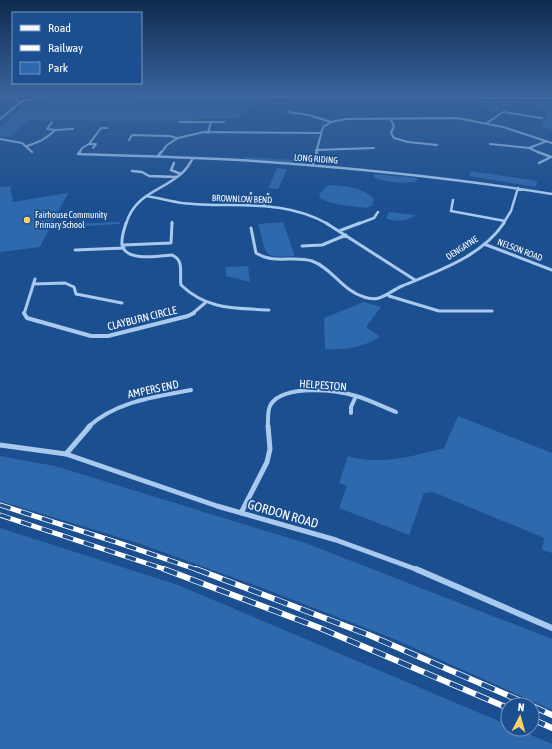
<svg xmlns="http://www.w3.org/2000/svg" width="552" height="749" font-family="'Asap Condensed',sans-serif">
	<rect width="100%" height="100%" fill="#1b4f8f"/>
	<!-- green -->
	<path fill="#2e69ad" d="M272 99V101H255L238 118 234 119H194L193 121 28 120 11 137 0 136V127L28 101 34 100Z
		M480 101H494L500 109 495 113 488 111Z
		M534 101H552V130L542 127 546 113Z
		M245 157 310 161 304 163 244 159Z
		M277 168 287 169 278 189 268 188Z
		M471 171 537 181 536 187 469 176Z
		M374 174 418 178 415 182C403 183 385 183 374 177Z
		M329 185C343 185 365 188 374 199L372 205 367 208 341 205 329 202 320 198 319 194Z
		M10 186 13 202 68 193 40 247 0 252V187Z
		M389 212 415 215C407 222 395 222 386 218Z
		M120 222 119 224 70 227 71 224Z
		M283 222 295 256C261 259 267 254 258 224Z
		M248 266 250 282 226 276V267Z
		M364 302 381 307 366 327 380 337C360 348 348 350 325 349L324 318Z
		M458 416 552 453V553L542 550 544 538 433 492 424 493 409 535 339 508 347 486 339 483 348 456C379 466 414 456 444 448Z
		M0 456 55 466 308 544 552 639V710L392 638 257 586 138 543 0 501Z
		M0 528 178 585 508 725V729H517L552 744V749H0Z"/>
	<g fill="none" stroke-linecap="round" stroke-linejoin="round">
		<!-- minor-far5 -->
		<path stroke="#a9c9ee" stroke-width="2" d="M0 97 18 99V103
			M288 112 309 115 331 122
			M390 118 394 126 391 133 394 138 408 142 437 145
			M0 119 22 101 47 97
			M180 122H224
			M487 123 503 112 542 118
			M55 130 73 129
			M208 133 211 122
			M0 139 22 143 32 152
			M129 140 132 135 169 136 177 138
			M89 144H96L93 148
			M490 144 529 148 547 141
			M27 146C38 142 47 139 55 130L47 129 52 122
			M529 148 540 153
			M316 150 374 148
			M79 153 82 148 89 144 101 128H107
			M161 153 167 145 178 138 204 132 320 133
			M316 153 323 127 331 122 346 119 457 118 503 127 552 143"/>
		<!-- minor-far4 -->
		<path stroke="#a9c9ee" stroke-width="2.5" d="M538 152 551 157 539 163
			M78 154C132 156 185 157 239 160 344 167 448 177 552 194
			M78 154 80 152
			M158 156 161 152
			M174 163 171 170 181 174
			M313 165 317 152
			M132 171 142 172 149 176 176 177
			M146 196C158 198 170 201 182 203 233 209 280 197 328 224
			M453 200 451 211 505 221
			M248 205 251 193
			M264 205 268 194
			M126 224C135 193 161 192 182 173 187 169 190 163 193 158
			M172 224V222
			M358 224 374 218 378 212
			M503 224 511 211 518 188"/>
		<!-- minor-far3 -->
		<path stroke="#a9c9ee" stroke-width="3" d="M126 223C124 230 121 238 122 245 126 262 159 256 172 255 185 261 179 273 181 285 207 310 235 308 269 310
			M326 223 415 280
			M251 228 256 253C276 265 292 255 312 261 332 268 343 291 364 297 381 303 388 292 402 286 438 271 481 257 504 223
			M339 231 360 223
			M484 244 552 270
			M123 245 171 243 172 223
			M302 246 322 245 346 235
			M75 250 124 248
			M33 284 65 283 74 287 76 294 122 303
			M389 296 439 311H492
			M24 314 35 279
			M192 314 205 303"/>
		<!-- minor-far2 -->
		<path stroke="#a9c9ee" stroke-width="4" d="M24 313 27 318 91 336H108L188 316 194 313
			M351 413V407L356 396
			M88 427C117 401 155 397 191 390
			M268 427C268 420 267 410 271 404 285 384 337 390 356 396 370 400 383 407 396 412"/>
		<!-- minor-far1 -->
		<path stroke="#a9c9ee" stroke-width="5" d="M0 445 66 454 217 506 336 540 418 570
			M66 454 90 426
			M241 513 267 462 270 449 268 426"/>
		<!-- minor -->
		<path stroke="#a9c9ee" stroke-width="6" d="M416 569 552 628"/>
		<!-- primary -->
		<path fill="#f0f6ff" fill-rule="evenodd" d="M0 95 552 97V99L0 97Z"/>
		<defs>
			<path id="rail-far1" d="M0 505 119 543 198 570
				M0 515 167 570"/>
			<path id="rail" d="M164 569 320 628 508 708
				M196 569 369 635 530 705
				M532 706 552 715
				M532 719 552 728"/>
		</defs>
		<!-- rail-far1 casing -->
		<use href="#rail-far1" stroke="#fff" stroke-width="5"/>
		<!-- rail casing -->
		<use href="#rail" stroke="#fff" stroke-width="6"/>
		<!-- rail-far1 -->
		<use href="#rail-far1" stroke="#1b4f8f" stroke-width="3.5" stroke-dasharray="11" stroke-linecap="butt"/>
		<!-- rail -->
		<use href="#rail" stroke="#1b4f8f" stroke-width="4.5" stroke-dasharray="14" stroke-linecap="butt"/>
	</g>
	<!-- sky -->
	<linearGradient id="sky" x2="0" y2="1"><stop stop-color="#0f2b4f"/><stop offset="0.47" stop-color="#39639b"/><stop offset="1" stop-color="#39639b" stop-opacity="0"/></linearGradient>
	<rect width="552" height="200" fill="url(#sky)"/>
	<!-- markers -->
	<circle fill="#ffd166" stroke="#1b4f8f" stroke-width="1.5" cx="27" cy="220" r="4"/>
	<g text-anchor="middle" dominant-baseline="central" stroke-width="3.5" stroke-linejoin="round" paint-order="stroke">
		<!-- far-street labels -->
		<g font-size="9" fill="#fff" stroke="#1b4f8f">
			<text transform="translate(316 159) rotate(4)">LONG RIDING</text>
			<text transform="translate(242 199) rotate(2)">BROWNLOW BEND</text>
			<text transform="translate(462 248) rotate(-33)">DENGAYNE</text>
			<text transform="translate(520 250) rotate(21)">NELSON ROAD</text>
		</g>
		<!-- far-poi labels -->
		<g font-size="9" fill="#fff" stroke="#1b4f8f" text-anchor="start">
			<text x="35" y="215">Fairhouse Community<tspan x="35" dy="10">Primary School</tspan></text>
		</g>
		<!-- street labels -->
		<g font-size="11" fill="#fff" stroke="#1b4f8f">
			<text transform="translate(142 318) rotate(-14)">CLAYBURN CIRCLE</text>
			<text transform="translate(323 385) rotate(4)">HELPESTON</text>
			<text transform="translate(153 389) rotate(-12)">AMPERS END</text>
		</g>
		<!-- near-street labels -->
		<g font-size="13" fill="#fff" stroke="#1b4f8f">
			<text transform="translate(283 514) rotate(16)">GORDON ROAD</text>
		</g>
	</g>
	<!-- legend -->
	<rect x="12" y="12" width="130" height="72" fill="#1b4f8f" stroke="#7695bc"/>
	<rect x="20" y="25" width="20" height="6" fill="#f0f6ff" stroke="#7695bc"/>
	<text x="48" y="32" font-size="12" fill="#ffffff">Road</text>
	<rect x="20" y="45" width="20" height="6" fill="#ffffff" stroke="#7695bc"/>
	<text x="48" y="52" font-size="12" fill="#ffffff">Railway</text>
	<rect x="20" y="62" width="20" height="12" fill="#2e69ad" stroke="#7695bc"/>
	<text x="48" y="72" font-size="12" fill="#ffffff">Park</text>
	<!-- north arrow -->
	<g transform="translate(520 717) rotate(6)"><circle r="19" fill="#1b4f8f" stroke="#7695bc"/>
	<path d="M0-3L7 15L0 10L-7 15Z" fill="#ffd166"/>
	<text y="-6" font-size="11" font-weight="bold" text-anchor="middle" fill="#ffffff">N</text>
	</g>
</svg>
